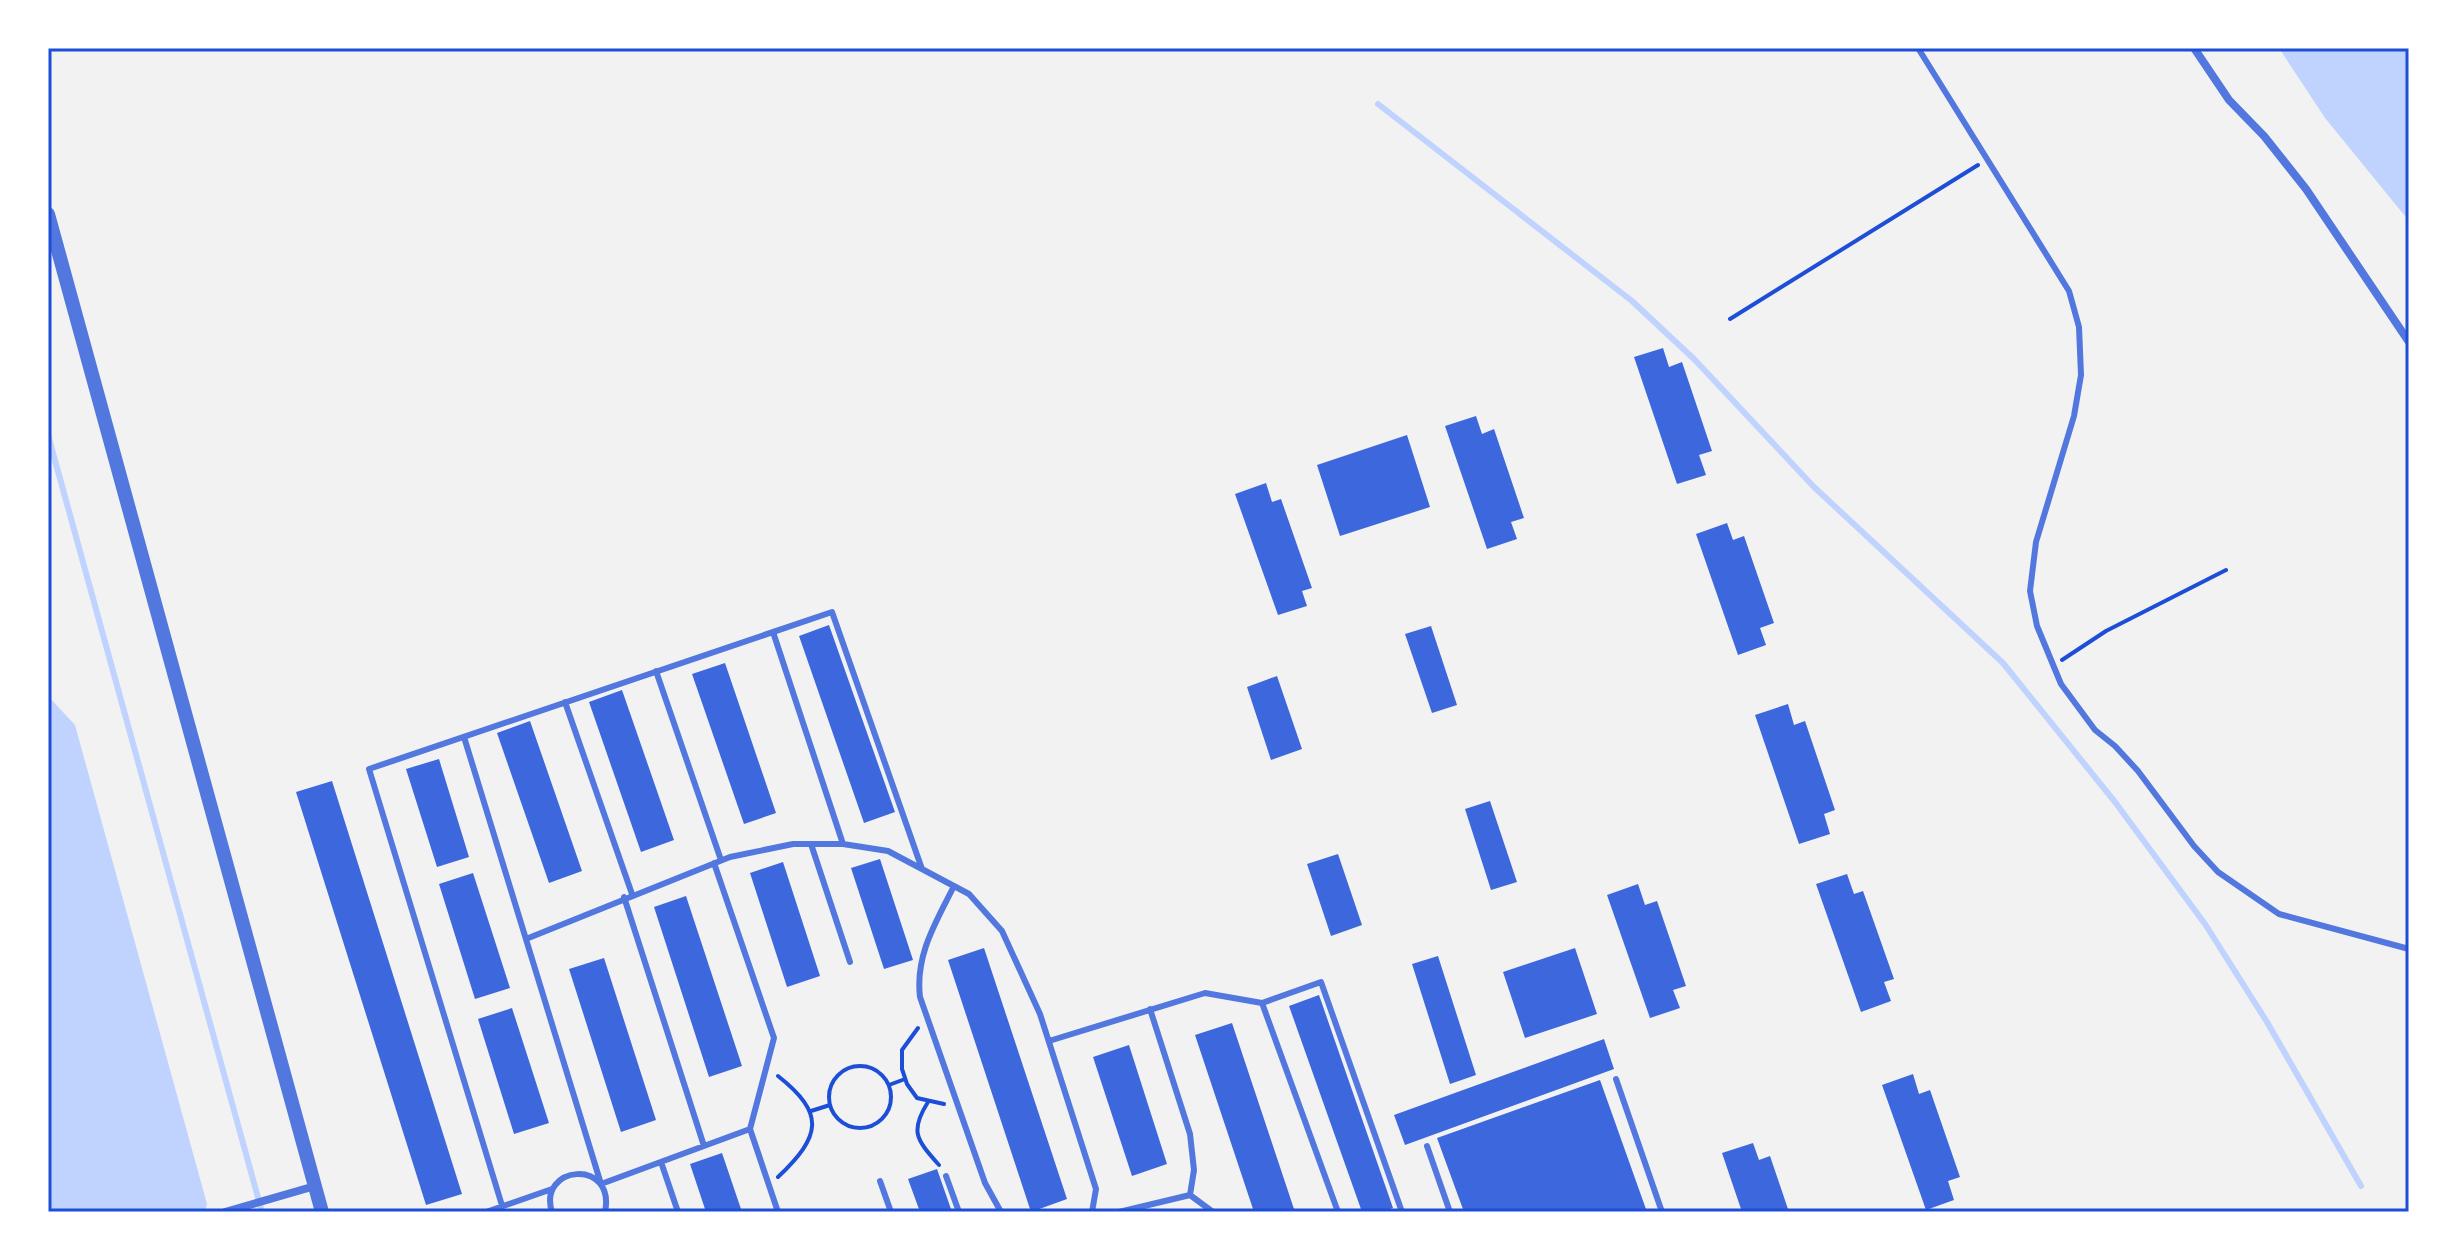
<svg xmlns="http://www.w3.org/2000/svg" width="2457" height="1260" font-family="Poppins,sans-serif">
	<rect width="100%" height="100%" fill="#f2f2f2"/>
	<!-- water -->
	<path fill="#bfd3fe" d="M2279 48H2409V221L2325 118Z
		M48 696 75 725 207 1204 205 1212H48Z"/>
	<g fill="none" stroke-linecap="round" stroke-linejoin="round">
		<!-- stream -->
		<path stroke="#bfd3fe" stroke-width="6" d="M1378 104 1632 301 1694 359 1814 487 2003 663 2115 802 2205 924 2267 1022 2361 1186
			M48 435 262 1212"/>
	</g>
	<!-- building -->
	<path fill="#3d67dc" d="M1663 348 1669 367 1682 362 1712 451 1699 455 1706 475 1677 484 1634 357Z
		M1476 416 1482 434 1494 429 1524 518 1511 522 1517 539 1487 549 1445 426Z
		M1407 435 1430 507 1340 536 1317 465Z
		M1266 483 1272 502 1281 499 1312 588 1302 591 1307 606 1278 615 1235 494Z
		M1727 523 1733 540 1744 536 1774 623 1760 628 1766 645 1738 655 1696 534Z
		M829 625 895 812 864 823 799 636Z
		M1431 626 1457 705 1432 713 1405 634Z
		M725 663 776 813 744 824 692 674Z
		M1277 676 1302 749 1271 760 1247 687Z
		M622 690 674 840 641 852 589 702Z
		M1788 704 1794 725 1805 721 1835 810 1824 814 1830 834 1799 844 1755 715Z
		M530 721 582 871 549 883 497 733Z
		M439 759 469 857 437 867 406 769Z
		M332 781 462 1194 426 1205 296 792Z
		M1490 801 1517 882 1491 890 1465 809Z
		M1338 854 1362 925 1331 936 1307 864Z
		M880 859 913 960 884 969 851 868Z
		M783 862 820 976 787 987 750 873Z
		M473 873 510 988 475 999 439 884Z
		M1847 874 1854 894 1863 891 1894 979 1884 982 1891 1001 1861 1012 1816 884Z
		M1638 884 1645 905 1657 901 1686 986 1673 990 1680 1008 1650 1018 1607 895Z
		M686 896 742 1066 709 1077 654 907Z
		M984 948 1067 1199 1031 1212 948 960Z
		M1575 948 1597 1014 1525 1038 1503 972Z
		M1438 956 1476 1075 1450 1084 1412 964Z
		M604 958 656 1120 621 1132 569 969Z
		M1319 995 1393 1208 1382 1212H1362L1289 1006Z
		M512 1008 549 1123 514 1134 478 1019Z
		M1232 1023 1295 1212H1254L1195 1035Z
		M1604 1039 1614 1069 1405 1145 1394 1115Z
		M1129 1045 1167 1164 1132 1176 1093 1057Z
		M1913 1074 1919 1094 1930 1090 1960 1177 1948 1181 1954 1200 1926 1210 1882 1085Z
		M1600 1080 1647 1212H1464L1437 1138Z
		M1753 1143 1759 1160 1770 1156 1789 1212H1742L1722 1153Z
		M722 1153 742 1212H706L690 1164Z
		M937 1169 952 1212H920L908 1179Z"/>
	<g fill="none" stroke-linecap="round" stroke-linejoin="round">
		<!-- path -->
		<path stroke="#1d4ed8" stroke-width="4" d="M1730 319 1978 165
			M2062 660 2106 631 2226 570
			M918 1028 902 1050V1069L907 1084 917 1098 944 1104
			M829 1097a31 31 0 1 1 62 0a31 31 0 1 1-62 0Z
			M778 1076C826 1114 821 1136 778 1177
			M889 1085 905 1079
			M928 1102C909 1132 917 1140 939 1165
			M811 1111 830 1105"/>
		<!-- service -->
		<path stroke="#5277de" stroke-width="6" d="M1918 48 2069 291 2079 327 2081 375 2074 416 2036 542 2030 591 2037 626 2061 684 2095 730 2115 746 2138 771 2194 846 2218 872 2279 914 2409 949
			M773 632 843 844
			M656 671 721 860
			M565 702 632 894
			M464 737 601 1184 750 1129
			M811 844 850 962
			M714 863 774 1038 750 1129 778 1212
			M954 886C936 922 915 955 920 997L985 1183 1001 1212
			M624 897 704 1146
			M526 939 730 857 793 844H843L888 851 969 894 1002 931 1040 1014 1096 1189 1092 1212
			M1262 1003 1338 1212
			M1150 1009 1190 1134 1194 1170 1190 1195
			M1049 1041 1205 993 1262 1003 1321 982 1402 1212
			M1616 1079 1662 1212
			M1427 1146 1450 1212
			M661 1162 678 1212
			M946 1176 959 1212
			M880 1181 891 1212
			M486 1212 552 1189
			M504 1212 369 769 832 612 922 869
			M552 1212C537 1165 616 1158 605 1212
			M1119 1212 1190 1195 1213 1212"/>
		<!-- minor -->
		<path stroke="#5277de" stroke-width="8" d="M2194 48 2229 100 2264 136 2306 189 2409 342
			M225 1212 315 1186"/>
		<!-- tertiary -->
		<path stroke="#5277de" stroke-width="14" d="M48 214 322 1212"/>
	</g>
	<!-- border -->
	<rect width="2457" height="1260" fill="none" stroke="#ffffff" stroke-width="100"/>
	<rect x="50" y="50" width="2357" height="1160" fill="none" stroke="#1d4ed8" stroke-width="3"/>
</svg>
